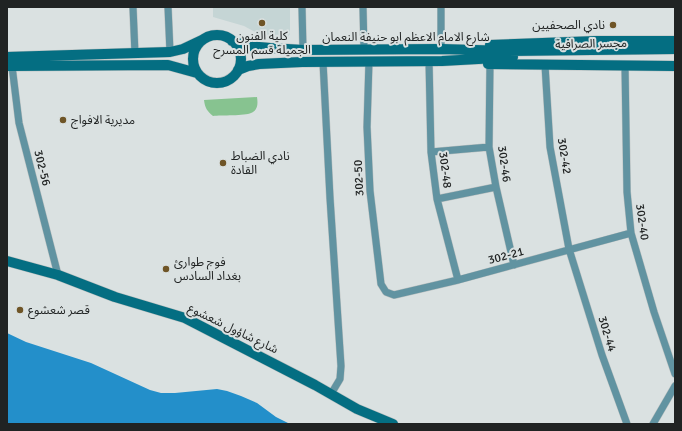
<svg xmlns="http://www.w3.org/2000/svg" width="682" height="431" font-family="Signika,'Noto Sans Arabic',sans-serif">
	<rect width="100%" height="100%" fill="#dae1e1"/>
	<!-- built -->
	<path fill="#c5d5d5" d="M213 7H290V34L287 38 257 33 244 26 213 17Z"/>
	<!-- green -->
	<path fill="#87c390" d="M257 97C258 104 258 110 251 113 245 116 221 115 213 116 207 111 205 108 204 100Z"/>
	<!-- water -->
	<path fill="#238fca" d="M7 333 26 342 91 363 150 390 161 393H175L217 389 227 391 241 396 257 403 276 417 290 424H7Z"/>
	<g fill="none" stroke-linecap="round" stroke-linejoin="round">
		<defs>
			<path id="street" d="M133 7 135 54
				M168 7 170 52
				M302 7 303 50
				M363 7 364 50
				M441 7V49
				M369 61 367 127 370 191 381 284 386 292 394 295 458 280 631 233
				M429 61 431 152 437 199 458 280
				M323 62 330 198 341 366 340 379 331 394
				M490 64 489 147 496 187 514 265
				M545 65 550 147 569 249 602 355 627 424
				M12 66 19 123 58 275
				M625 66 627 192 631 233 654 312 675 374
				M431 152 489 147
				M437 199 496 187
				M653 424 675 386"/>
			<path id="secondary" d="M193 59a24 24 0 1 1 48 0a24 24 0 1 1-48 0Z
				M232 41 249 46 270 48 303 50 441 49 508 51 675 49
				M490 45 597 41H675
				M7 57 170 52 183 49 202 40
				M488 64 675 66
				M7 66 168 65 197 73
				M238 70 248 66 259 64 302 62 442 61 513 57
				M7 261 58 275 115 297 185 318 315 385 357 409 393 424"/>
		</defs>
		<!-- street casing -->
		<use href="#street" stroke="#b9bfbf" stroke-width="8"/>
		<!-- secondary casing -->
		<use href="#secondary" stroke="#b9bfbf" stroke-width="11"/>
		<!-- street -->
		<use href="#street" stroke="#6193a1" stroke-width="7"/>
		<!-- secondary -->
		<use href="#secondary" stroke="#046e82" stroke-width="10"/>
	</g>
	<!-- markers -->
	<g fill="#6f5527" stroke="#dae1e1" stroke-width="1.5">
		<circle cx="262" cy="23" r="4"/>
		<circle cx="613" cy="25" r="4"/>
		<circle cx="63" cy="120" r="4"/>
		<circle cx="223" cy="163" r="4"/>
		<circle cx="166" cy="269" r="4"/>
		<circle cx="20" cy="310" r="4"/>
	</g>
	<g text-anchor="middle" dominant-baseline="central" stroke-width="4" stroke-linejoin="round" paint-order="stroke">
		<!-- poi labels -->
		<g font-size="12" fill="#202323" stroke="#dae1e1" text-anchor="start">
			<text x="605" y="25" text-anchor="end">نادي الصحفيين</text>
			<text x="262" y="36" text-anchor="middle">كلية الفنون<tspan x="262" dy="14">الجميلة قسم المسرح</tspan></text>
			<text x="71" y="120">مديرية الافواج</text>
			<text x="231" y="156">نادي الضباط<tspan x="231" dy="14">القادة</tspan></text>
			<text x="174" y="262">فوج طوارئ<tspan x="174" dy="14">بغداد السادس</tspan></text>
			<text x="28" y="310">قصر شعشوع</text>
		</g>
		<!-- street labels -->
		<g font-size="12" fill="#202323" stroke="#dae1e1">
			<text x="406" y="37">شارع الامام الاعظم ابو حنيفة النعمان</text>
			<text transform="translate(591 44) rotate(-1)">مجسر الصرافية</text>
			<text transform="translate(564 156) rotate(81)">302-42</text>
			<text transform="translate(504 164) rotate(82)">302-46</text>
			<text transform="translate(42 168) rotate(76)">302-56</text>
			<text transform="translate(445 170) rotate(83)">302-48</text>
			<text transform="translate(359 178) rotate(-93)">302-50</text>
			<text transform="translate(642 222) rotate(82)">302-40</text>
			<text transform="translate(506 256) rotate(-15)">302-21</text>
			<text transform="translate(233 329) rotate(26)">شارع شاؤول شعشوع</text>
			<text transform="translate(607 334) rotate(73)">302-44</text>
		</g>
	</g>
	<!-- border -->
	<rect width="682" height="431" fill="none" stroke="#202323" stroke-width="16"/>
</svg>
